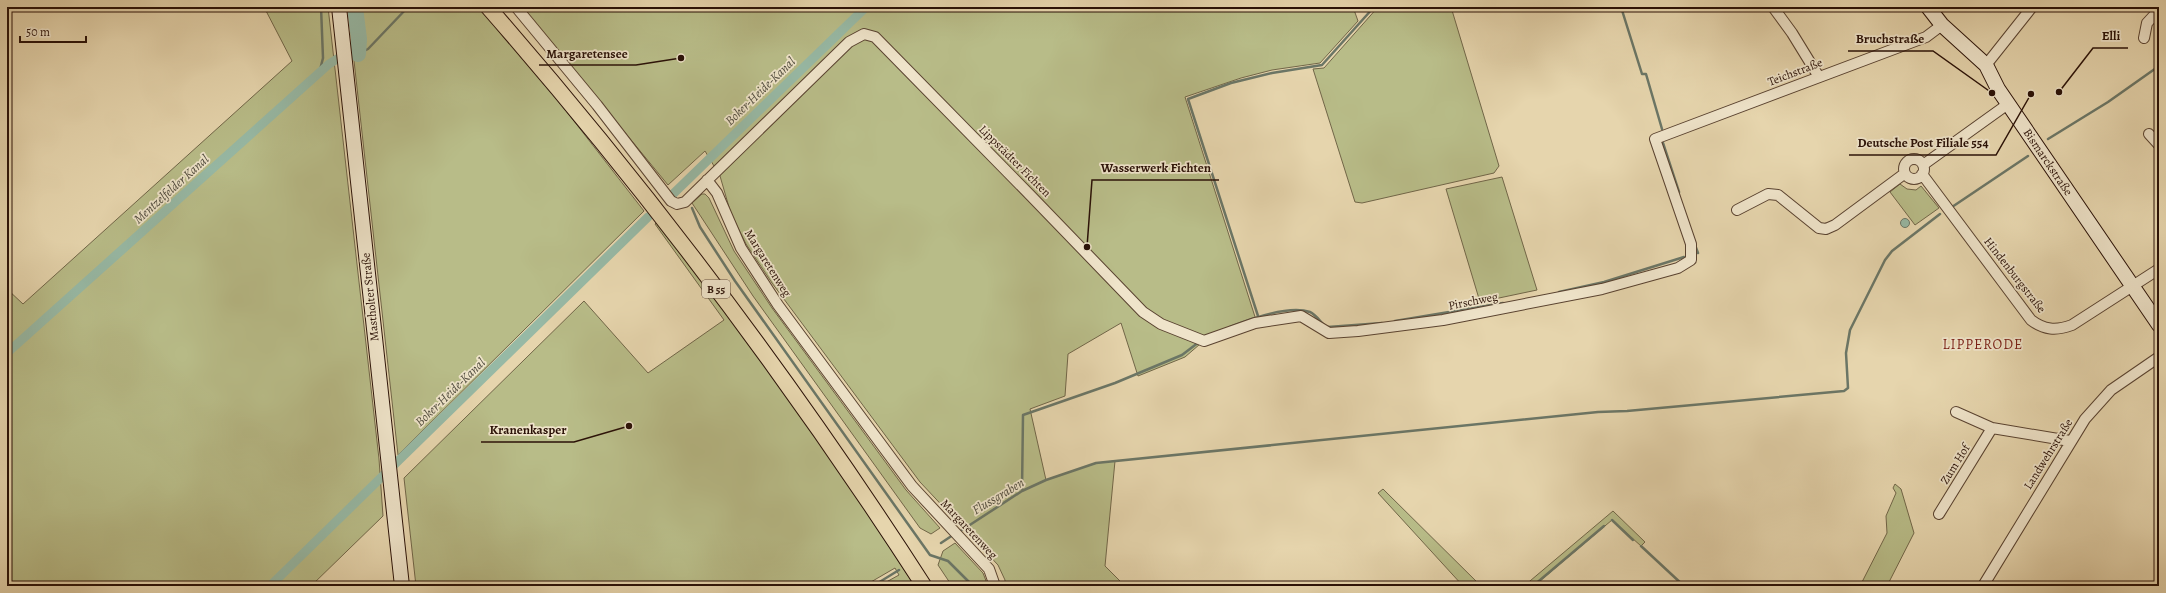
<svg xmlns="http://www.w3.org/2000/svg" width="2166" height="593" font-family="Alegreya,serif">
	<rect width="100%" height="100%" fill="#e6d5ad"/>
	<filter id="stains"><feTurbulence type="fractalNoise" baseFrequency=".005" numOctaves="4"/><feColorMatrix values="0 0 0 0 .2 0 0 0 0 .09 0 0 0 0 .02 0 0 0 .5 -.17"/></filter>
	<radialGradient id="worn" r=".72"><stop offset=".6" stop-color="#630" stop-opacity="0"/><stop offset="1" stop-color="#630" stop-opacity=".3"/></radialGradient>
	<!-- green -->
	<path fill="#b8bc88" stroke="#716648" d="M264 7H328L379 459 383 516 311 586H7V289L23 304 292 61Z
		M348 7H480L528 62 644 211 398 455Z
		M522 7H1353L1358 21 1320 63 1272 70 1241 78 1185 97 1256 320 1207 338 1185 357 1138 376 1121 323 1068 354 1065 396 1030 409 1046 480 1096 463 1115 461 1105 566 1125 586H1005V580L998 565 920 482 772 283 746 244 731 214 720 176 705 151 668 185Z
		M1378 7H1451L1499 166 1494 173 1362 203 1355 202 1313 69 1324 68Z
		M1502 177 1537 290 1480 302 1446 189Z
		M1900 184 1907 189 1916 190 1921 186 1939 208 1915 225 1890 192Z
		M702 194H705L709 198 734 251 772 308 906 490 940 528 931 534 920 528 753 296 692 203Z
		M657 222 732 320 835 464 915 586H879L899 575 895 568 864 586H416L404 478 584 301 648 373 724 320 655 224Z
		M1895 484 1901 489 1914 533 1887 586H1860L1887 533 1886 516 1896 493 1893 488Z
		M1383 489 1481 586H1463L1378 493Z
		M1613 511 1645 542 1641 546 1612 520 1534 586H1524Z
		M955 543 983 573 988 586H952L938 565 943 551Z"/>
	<!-- water -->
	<path fill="#97b9a5" stroke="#6b7666" d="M1900.5 223a4.5 4.5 0 1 1 9 0a4.5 4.5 0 1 1-9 0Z"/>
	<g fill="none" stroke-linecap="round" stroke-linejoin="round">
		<!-- stream -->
		<path stroke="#6b7666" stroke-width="2.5" d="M1621 7 1642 74H1646L1662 129
			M358 54 368 49 408 7
			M319 74 323 58 321 7
			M2048 139 2108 102 2159 66
			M1663 143 1679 192
			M1952 207 2028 156
			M692 208 700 227 735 281 930 555 948 561 973 586
			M1695 245 1698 253
			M1559 292 1604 282 1684 257
			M1258 316 1188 99 1231 83 1272 73 1322 65 1374 7
			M1395 321 1503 303
			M1230 327C1250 319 1289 305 1310 312 1315 314 1320 321 1324 325
			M1328 327 1382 323
			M1022 491 1023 415 1115 383 1182 355 1199 342
			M1612 520 1633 540
			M959 532 1022 491 1046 480 1096 463 1598 412 1627 411 1844 391 1848 388 1846 353 1850 330 1885 260 1892 251 1940 214
			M941 543 953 535
			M1641 546 1684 586
			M873 586 899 570
			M1533 586 1604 526"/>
		<!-- canal -->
		<path stroke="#97b9a5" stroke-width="9" d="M673 194 866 7
			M7 353 329 64 337 59 358 54
			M270 586 648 217"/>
		<!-- river -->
		<path stroke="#97b9a5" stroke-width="16" d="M355 7 359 39 358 54"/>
		<defs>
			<path id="street" d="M516 7 597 105 671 201 677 204 685 202 849 42 864 34 875 37 1031 196 1143 312 1161 324 1204 341 1255 323 1301 316 1329 333 1358 331 1443 320 1602 289 1678 268 1691 260V244L1655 139 1926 37 1942 25
				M1773 7 1792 33 1819 77
				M2144 38 2147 23 2159 10
				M1986 65 2032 7
				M2149 134 2159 145
				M1904 169a10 10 0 1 1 20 0a10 10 0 1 1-20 0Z
				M1923 165 2008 104
				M1922 174 2031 320C2044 330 2056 331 2072 325L2159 269
				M707 180 717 193 741 248 778 305 912 486 989 569 995 586
				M1737 210 1768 194 1778 195 1819 228 1826 229 1835 225 1904 174
				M1956 412 1992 428 2070 441
				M1939 514 1992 428
				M1983 586 2085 419 2111 390 2159 357"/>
			<path id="secondary" d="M339 7 402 586
				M1928 7 1942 25 1986 65 1998 89 2159 325"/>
			<path id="primary" d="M488 7C647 189 793 383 924 586"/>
		</defs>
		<!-- street casing -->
		<use href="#street" stroke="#594230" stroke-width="12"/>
		<!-- secondary casing -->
		<use href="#secondary" stroke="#2a1107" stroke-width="16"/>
		<!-- primary casing -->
		<use href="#primary" stroke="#2a1107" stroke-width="17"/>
		<!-- street -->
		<use href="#street" stroke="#efe4ca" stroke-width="10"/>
		<!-- secondary -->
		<use href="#secondary" stroke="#efe4ca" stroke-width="14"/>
		<!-- primary -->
		<use href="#primary" stroke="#e6d5ad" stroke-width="15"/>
	</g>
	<g text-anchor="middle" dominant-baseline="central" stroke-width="3.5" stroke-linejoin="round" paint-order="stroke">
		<!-- shield labels -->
		<rect fill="#efe4ca" stroke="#655042" stroke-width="1" x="702" y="280" width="28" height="18" rx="3"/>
		<g font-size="11" font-weight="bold" fill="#2a1107">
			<text x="716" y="289">B 55</text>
		</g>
		<!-- street labels -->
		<g font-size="12" fill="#2a1107" stroke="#efe4ca">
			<text transform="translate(1795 72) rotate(-21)">Teichstraße</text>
			<text transform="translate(1015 161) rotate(45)">Lippstädter Fichten</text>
			<text transform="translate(2048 162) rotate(56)">Bismarckstraße</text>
			<text transform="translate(768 263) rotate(58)">Margaretenweg</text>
			<text transform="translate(2015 275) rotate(52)">Hindenburgstraße</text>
			<text transform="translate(370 297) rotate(-96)">Mastholter Straße</text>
			<text transform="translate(1473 301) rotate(-11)">Pirschweg</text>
			<text transform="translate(2048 454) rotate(-58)">Landwehrstraße</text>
			<text transform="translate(1955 464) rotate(-58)">Zum Hof</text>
			<text transform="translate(969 529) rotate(47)">Margaretenweg</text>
		</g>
		<!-- water labels -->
		<g font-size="13" font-style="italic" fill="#504c3e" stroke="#efe4ca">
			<text transform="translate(760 91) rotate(-44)">Boker-Heide-Kanal</text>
			<text transform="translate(171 189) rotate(-42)">Mentzelfelder Kanal</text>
			<text transform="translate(450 392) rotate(-44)">Boker-Heide-Kanal</text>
			<text transform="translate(998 496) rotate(-31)">Flussgraben</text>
		</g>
		<!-- quarter labels -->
		<g font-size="14" letter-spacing="1" fill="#7a1f14" stroke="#efe4ca">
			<text x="1983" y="344">LIPPERODE</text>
		</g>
	</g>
	<!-- callouts -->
	<path fill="none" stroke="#2a1107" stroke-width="1.5" d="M2059 92L2093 48H2128M1992 93L1933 51H1848M681 58L636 65H539M2031 94L1996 155H1849M1087 247L1092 180H1219M629 426L574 442H481"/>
	<g fill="#2a1107" stroke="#efe4ca" stroke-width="1.5">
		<circle cx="2059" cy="92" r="4"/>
		<circle cx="1992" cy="93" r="4"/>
		<circle cx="681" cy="58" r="4"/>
		<circle cx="2031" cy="94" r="4"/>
		<circle cx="1087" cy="247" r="4"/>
		<circle cx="629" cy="426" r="4"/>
	</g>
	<g font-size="13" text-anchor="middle" font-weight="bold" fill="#2a1107" stroke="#efe4ca" stroke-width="3.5" stroke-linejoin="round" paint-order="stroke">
		<text x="2111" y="40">Elli</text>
		<text x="1890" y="43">Bruchstraße</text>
		<text x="587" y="58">Margaretensee</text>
		<text x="1923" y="147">Deutsche Post Filiale 554</text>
		<text x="1156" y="172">Wasserwerk Fichten</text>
		<text x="528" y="434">Kranenkasper</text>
	</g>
	<!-- margin -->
	<rect width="2166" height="593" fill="none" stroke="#e6d5ad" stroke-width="24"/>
	<rect x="8" y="8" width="2150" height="577" fill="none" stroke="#2a1107" stroke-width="2"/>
	<rect x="12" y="12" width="2142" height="569" fill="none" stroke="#2a1107"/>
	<!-- scale -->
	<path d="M20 36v6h66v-6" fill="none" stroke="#2a1107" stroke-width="2"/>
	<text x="26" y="36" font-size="12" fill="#2a1107" stroke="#efe4ca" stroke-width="3" paint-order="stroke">50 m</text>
	<rect width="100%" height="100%" filter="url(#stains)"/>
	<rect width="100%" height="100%" fill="url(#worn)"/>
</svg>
